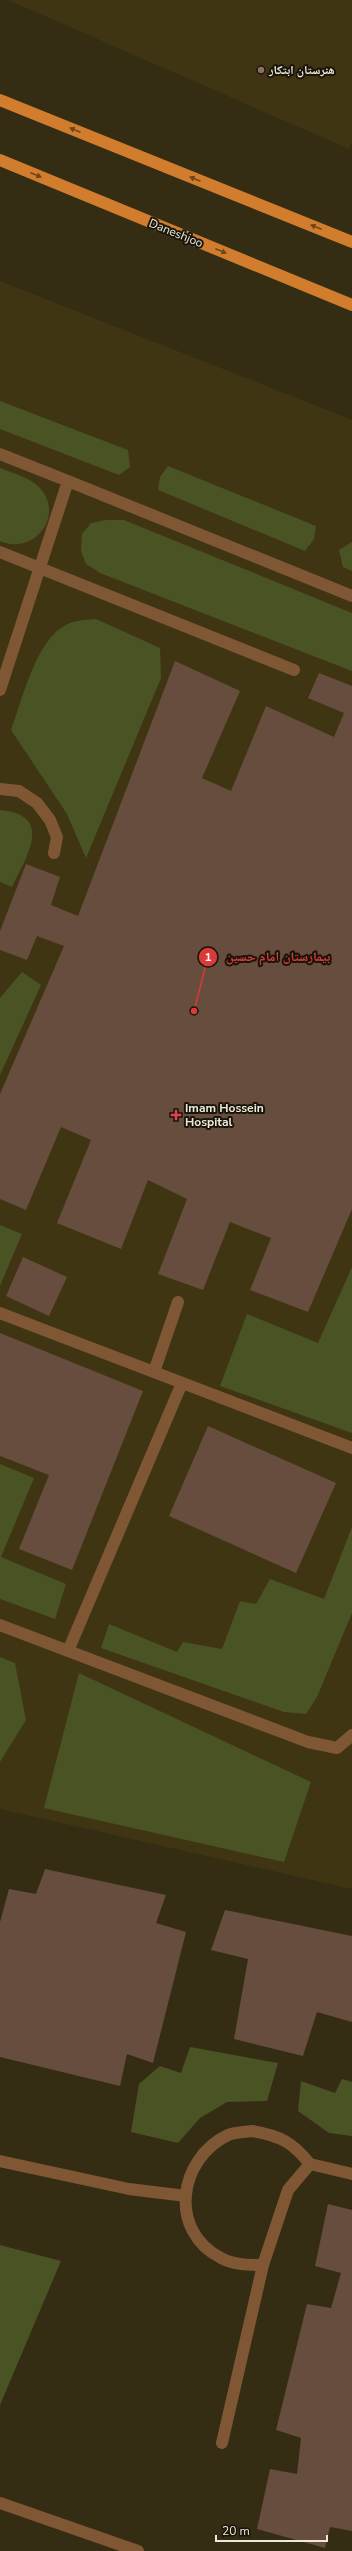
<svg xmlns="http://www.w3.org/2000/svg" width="352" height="2551" font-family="'Nunito Sans','Noto Naskh Arabic',sans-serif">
	<rect width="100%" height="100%" fill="#342d13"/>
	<!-- built -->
	<path fill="#3f3513" d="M8 0H352V141L349 149Z
		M0 281 352 420V1889L0 1809Z"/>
	<!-- green -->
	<path fill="#4a5323" d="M0 401 128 450 130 467 119 475 0 429Z
		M168 466 316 526 314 539 305 551 158 490 160 477Z
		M0 468C12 473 29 477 39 487 66 515 34 556 0 541Z
		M106 520H124L352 613V671L100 573 86 564 81 551 82 534 91 523Z
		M352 542V571L343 567 339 550Z
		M96 619 160 648 161 678 86 858 67 814 11 730C22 701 36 639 66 625 75 620 86 620 96 619Z
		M0 810C55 815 26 857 12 887L0 882Z
		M22 972 41 985 0 1075V998Z
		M0 1225 22 1234 0 1286Z
		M352 1267V1433L220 1386 247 1314 318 1343Z
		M0 1464 34 1478 1 1557 66 1584 55 1619 0 1599Z
		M352 1527V1613L317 1697 306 1714 284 1712 101 1648 109 1624 177 1652 183 1642 222 1649 240 1601 256 1604 270 1579 324 1599Z
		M0 1657 15 1663 26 1720 0 1762Z
		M79 1673 311 1782 284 1862 44 1808Z
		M190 2047 278 2063 267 2101 227 2102 200 2118 178 2143 131 2132 139 2084 160 2066 181 2073Z
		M342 2079 352 2082V2136L329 2133 298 2111 301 2081 335 2093Z
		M0 2245 61 2261 0 2405Z"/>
	<!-- building -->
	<path fill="#664d3d" d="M175 661 240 691 202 778 231 791 266 706 334 737 344 713 308 698 319 673 352 686V1209L308 1312 250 1290 271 1238 230 1222 203 1290 158 1274 187 1199 148 1180 121 1249 57 1223 91 1140 61 1127 26 1210 0 1199V1094L64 946 37 936 27 960 0 950V931L26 864 60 877 51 905 78 916Z
		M23 1257 67 1277 49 1316 6 1296Z
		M0 1333 143 1391 72 1570 19 1549 49 1475 0 1456Z
		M208 1426 336 1483 296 1573 169 1516Z
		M45 1869 166 1895 156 1923 186 1932 153 2063 127 2054 120 2086 0 2057V1922L9 1889 36 1894Z
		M225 1910 352 1936V2022L317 2012 303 2056 234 2039 248 1959 211 1950Z
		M328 2204 352 2210V2531L330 2527 325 2548 257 2529 270 2469 297 2474 301 2438 276 2430 307 2304 331 2308 341 2273 315 2266Z"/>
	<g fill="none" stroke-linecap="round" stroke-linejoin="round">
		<!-- minor -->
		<path stroke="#805735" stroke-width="12" d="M0 454 68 481 0 690
			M68 481 352 596
			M0 552 294 670
			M0 789 19 791 37 803 50 820 57 837 54 853
			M0 1313 352 1448
			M154 1372 178 1302
			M0 1625 308 1742 337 1748 352 1735
			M68 1651 182 1383
			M252 2131C281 2136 292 2142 310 2164L288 2190 263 2265C248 2265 234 2265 221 2258 168 2231 178 2159 228 2135 235 2132 245 2132 252 2131Z
			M0 2161 129 2189 186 2196
			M310 2164 352 2174
			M222 2443 263 2265
			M0 2503 138 2551"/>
		<!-- major -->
		<path stroke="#d17d2d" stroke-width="12" d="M0 100 352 242
			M0 160 352 305"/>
	</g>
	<!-- one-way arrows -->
	<defs><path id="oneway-solid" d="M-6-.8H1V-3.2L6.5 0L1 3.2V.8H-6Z"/></defs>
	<g fill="#6c441a">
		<use href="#oneway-solid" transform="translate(75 130) rotate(-158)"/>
		<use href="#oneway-solid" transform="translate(36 175) rotate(22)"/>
		<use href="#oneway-solid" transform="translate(195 179) rotate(-158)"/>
		<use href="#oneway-solid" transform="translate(316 227) rotate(-158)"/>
		<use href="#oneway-solid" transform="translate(221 251) rotate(22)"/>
	</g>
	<!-- markers -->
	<circle fill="#8d6e63" stroke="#19150a" stroke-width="1.5" cx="261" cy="70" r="4"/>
	<path fill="#e0444e" stroke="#19150a" stroke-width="1.5" d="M174 1109h4v4h4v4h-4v4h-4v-4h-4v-4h4z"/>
	<g text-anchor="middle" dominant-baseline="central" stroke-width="4" stroke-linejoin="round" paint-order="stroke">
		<!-- poi labels -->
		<g font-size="12" font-weight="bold" fill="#ede9d9" stroke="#19150a" text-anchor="start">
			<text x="269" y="70">هنرستان ابتکار</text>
			<text x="185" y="1108">Imam Hossein<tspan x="185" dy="14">Hospital</tspan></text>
		</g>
		<!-- street labels -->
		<g font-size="12" fill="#ede9d9" stroke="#19150a">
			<text transform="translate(176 233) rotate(22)">Daneshjoo</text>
		</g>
	</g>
	<!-- callouts -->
	<path fill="none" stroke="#d83b3a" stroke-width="1.5" d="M194 1011L208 957"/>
	<g fill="#d83b3a" stroke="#19150a" stroke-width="1.5">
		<circle cx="194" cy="1011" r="4"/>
		<circle cx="208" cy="957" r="10"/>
	</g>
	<g font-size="12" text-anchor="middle" font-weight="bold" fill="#fff">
		<text x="208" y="961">1</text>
	</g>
	<g font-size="13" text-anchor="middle" font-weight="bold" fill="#d83b3a" stroke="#19150a" stroke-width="4" stroke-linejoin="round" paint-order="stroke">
		<text x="278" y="961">بیمارستان امام حسین</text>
	</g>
	<!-- scale -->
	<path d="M216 2535v6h111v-6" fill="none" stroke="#ede9d9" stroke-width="2"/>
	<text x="222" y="2535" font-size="12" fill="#ede9d9" stroke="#19150a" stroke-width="3" paint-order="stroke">20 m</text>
</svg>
